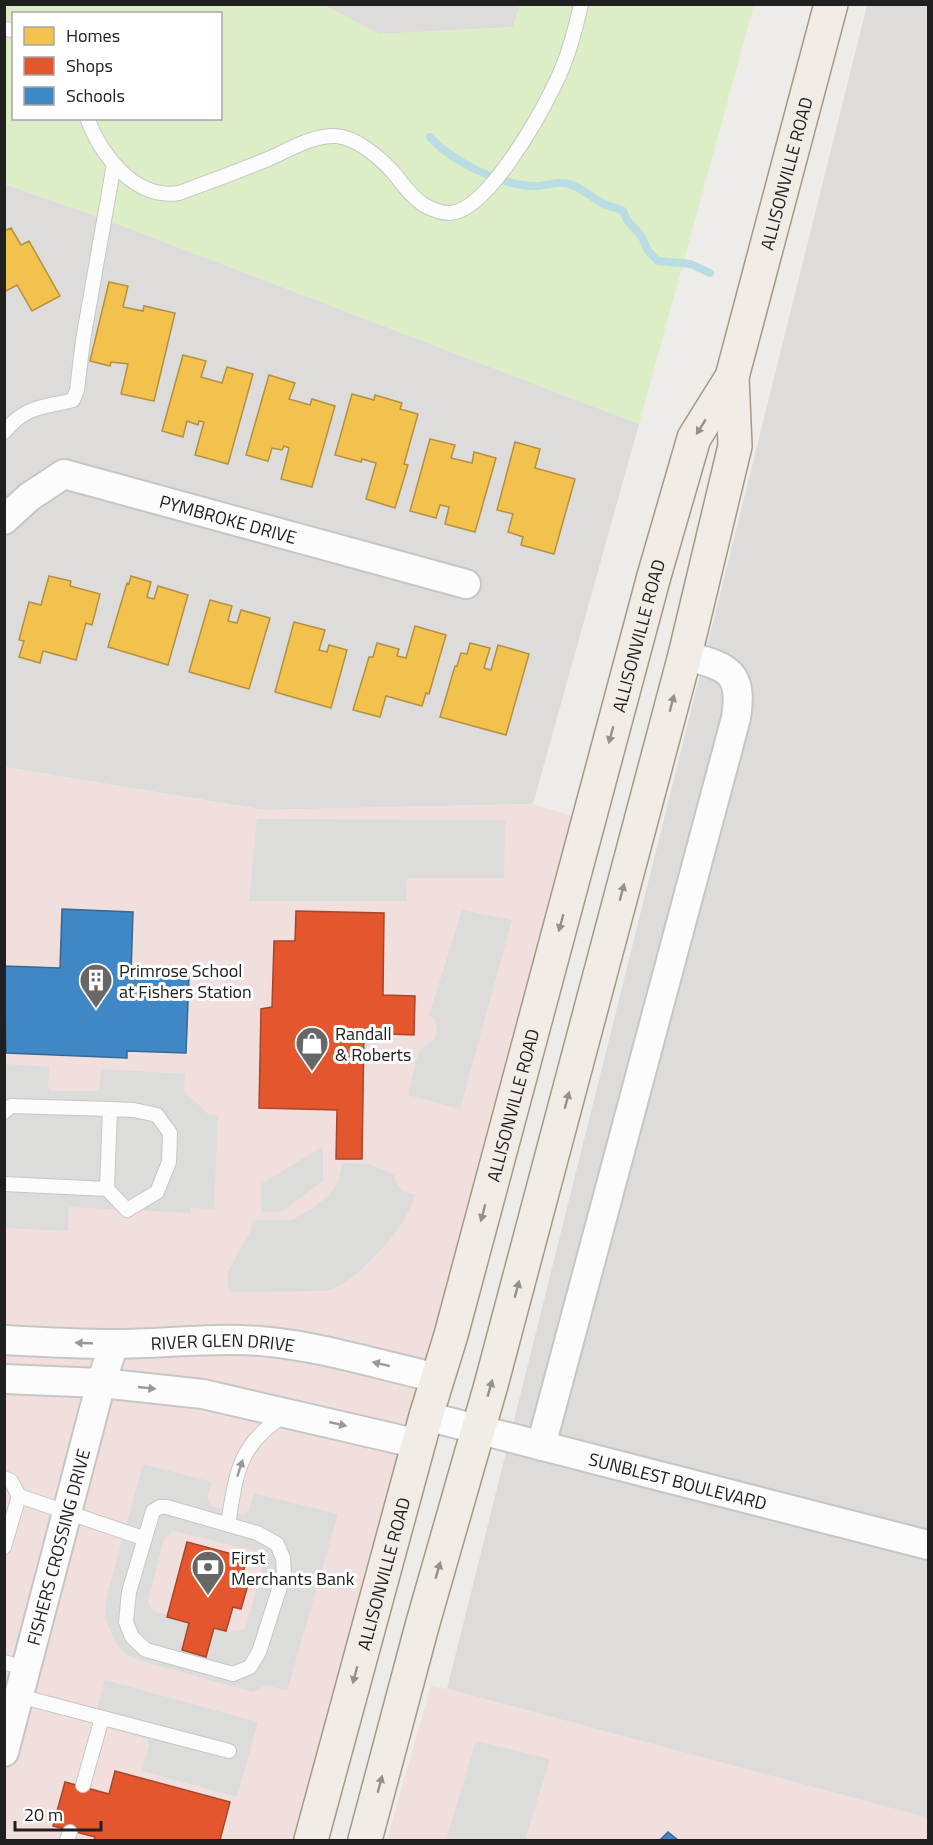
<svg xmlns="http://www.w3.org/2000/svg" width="933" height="1845" font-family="'Titillium Web',sans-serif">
	<rect width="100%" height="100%" fill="#eeece9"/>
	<!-- residential -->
	<path fill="#dddcda" d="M323 5H520L513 27 379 34Z
		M867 5H928V1818L447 1689Z
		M4 184 94 215 639 424 533 804 265 810 5 767Z"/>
	<!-- commercial -->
	<path fill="#f1dfdd" d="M4 767 265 810 533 804 576 817 301 1840H5Z
		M431 1685 928 1818V1840H387Z"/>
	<!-- religious -->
	<path fill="#dcdcda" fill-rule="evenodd" d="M257 819 505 820 504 878H410L406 881 407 901H249Z
		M462 910 512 920 460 1109 408 1095 419 1050 434 1040 437 1032 435 1020 429 1015Z
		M5 1064 49 1067 48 1086 52 1091H99L101 1069 185 1074 184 1091 208 1114 218 1115 214 1209 191 1208 190 1213 69 1207 68 1231 5 1228Z
		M323 1146V1181L283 1211 262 1213 261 1184Z
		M343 1163 369 1164 394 1175 396 1183 403 1191 416 1195 403 1222 389 1241 358 1273 337 1287 324 1291 229 1292 227 1273 250 1232 253 1220H292L313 1208 329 1195 338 1182Z
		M143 1464 212 1482 207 1498 211 1506 243 1515 249 1511 254 1493 338 1514 287 1691 266 1685 253 1692 141 1661 131 1657 121 1650 114 1640 105 1618 106 1599ZM173 1531 256 1551 261 1554 264 1563 246 1627 242 1630 230 1631 156 1612 150 1607 148 1601 164 1539Z
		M105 1680 258 1722 237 1797 142 1771 149 1746 147 1739 93 1723Z
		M476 1741 550 1759 525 1840H446Z"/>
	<!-- grass -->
	<path fill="#dceec5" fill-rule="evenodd" d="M5 5H323L379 34 513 27 520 5H754L639 424 94 215 5 184ZM14 14H220V118H14Z"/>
	<!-- homes -->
	<path fill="#f2c14e" stroke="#b39140" stroke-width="1.5" d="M11 228 21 245 29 241 60 296 32 311 17 285 4 292V231Z
		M109 282 128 286 123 307 143 311 144 306 175 313 154 401 121 394 128 364 111 362 110 366 90 361Z
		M183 355 206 361 201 377 222 383 227 367 253 374 228 464 195 455 204 422 199 421 198 425 187 421 183 437 162 431Z
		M269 375 295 383 289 399 310 405 312 399 335 406 312 487 281 479 289 448 284 446 282 450 272 448 268 461 246 455Z
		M352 394 374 400 375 395 402 403 400 409 418 414 404 464 408 465 395 508 366 499 376 463 362 459 361 462 335 455Z
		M430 439 455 445 451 458 472 463 474 452 496 458 475 532 445 524 449 507 440 505 436 518 410 511Z
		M515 442 540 449 535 468 575 479 554 554 521 545 523 537 508 532 513 514 497 510Z
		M49 576 71 581 70 586 100 594 92 625 86 623 76 660 43 651 40 663 19 657 24 641 19 640 29 602 41 605Z
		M131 576 151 582 147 597 154 599 158 586 188 595 168 665 108 647 127 583 129 584Z
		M210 600 232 606 228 621 237 623 241 610 270 618 249 689 189 672Z
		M294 622 325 630 319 650 327 652 329 645 347 650 331 708 275 692Z
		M415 626 446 635 429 694 426 693 422 706 386 696 380 717 353 710 369 657H373L377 643 399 649 397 656 406 658Z
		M470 643 490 648 484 668 491 670 498 645 529 654 506 735 440 717 455 666H457L461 653 467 654Z"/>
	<!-- shops -->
	<path fill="#e4572e" stroke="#a9462a" stroke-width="1.5" d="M296 911 384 913 383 995 415 996 414 1035 364 1033 362 1159H336L337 1110 259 1108 261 1009 272 1007 274 941H295Z
		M187 1542 247 1558 240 1584 248 1585 241 1609 233 1607 226 1631 214 1628 206 1657 182 1650 189 1623 167 1617Z
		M115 1771 230 1802 220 1840H94L95 1837 53 1826 65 1782 109 1794Z"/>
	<!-- schools -->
	<path fill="#3f88c5" stroke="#366994" stroke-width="1.5" d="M62 909 133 912 131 974 189 976 186 1053 127 1051V1058L6 1053 4 966 60 968Z
		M668 1832 678 1840H660Z"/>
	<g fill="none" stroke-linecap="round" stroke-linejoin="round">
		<!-- stream -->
		<path stroke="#badde4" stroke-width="8" d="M430 137C452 162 501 185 533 186 544 187 554 181 565 183 582 186 592 199 606 205 612 207 618 208 623 211L627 220 642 237 648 251 658 261 691 264 710 273"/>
		<defs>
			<path id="lane" d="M4 29 14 30
				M87 118C101 155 135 200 179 193 209 182 239 171 268 159 289 150 312 135 336 136 356 137 380 158 393 172 402 183 411 197 424 205 431 209 441 213 450 213 487 211 539 117 554 86 567 61 575 32 581 4
				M4 432C26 405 43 408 73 400L77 390 83 340 114 164
				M110 1109 134 1110 157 1115 170 1133 169 1162 157 1192 127 1210 107 1189Z
				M4 1112 11 1106 110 1109 107 1189 4 1184
				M4 1478 11 1481 19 1496 4 1547
				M19 1496 143 1538
				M160 1507H167L257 1533 277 1544 283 1558 284 1574 259 1652 250 1667 233 1674 146 1650 132 1637 126 1622 129 1592 153 1511Z
				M228 1525C236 1474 238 1444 285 1415
				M4 1662 26 1669
				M19 1696 229 1751
				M83 1785 102 1718
				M67 1840 70 1832"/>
			<g id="street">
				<path id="s1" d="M4 520 29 497 64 474 466 584"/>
				<path id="s2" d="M4 1340C41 1342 78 1344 114 1344 163 1344 211 1337 260 1341 321 1346 379 1365 438 1378"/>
				<path d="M4 1379 101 1383 203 1394 419 1444"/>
				<path id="s3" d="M426 1416 928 1545"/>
				<path d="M541 1446 736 718C744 669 725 667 685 655"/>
				<path id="s4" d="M4 1752 101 1383 114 1344"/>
			</g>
			<g id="primary">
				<path id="s5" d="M311 1840 426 1416 451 1335 654 576 694 438 732 377 831 4"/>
				<path d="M365 1840 422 1626 491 1385 685 655 735 446 732 377"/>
			</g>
		</defs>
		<!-- lane casing -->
		<use href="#lane" stroke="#c7c6c5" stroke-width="16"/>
		<!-- street casing -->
		<use href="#street" stroke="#c7c6c5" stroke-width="32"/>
		<!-- primary casing -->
		<use href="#primary" stroke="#a59985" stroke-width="36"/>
		<!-- lane -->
		<use href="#lane" stroke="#fcfcfc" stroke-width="14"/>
		<!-- street -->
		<use href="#street" stroke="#fcfcfc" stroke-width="28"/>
		<!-- primary -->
		<use href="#primary" stroke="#f1ece6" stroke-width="33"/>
	</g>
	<!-- one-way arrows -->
	<defs><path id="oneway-solid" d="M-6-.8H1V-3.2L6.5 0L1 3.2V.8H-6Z" transform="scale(1.5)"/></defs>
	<g fill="#93908d">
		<use href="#oneway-solid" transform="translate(701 427) rotate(122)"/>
		<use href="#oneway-solid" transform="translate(672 703) rotate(-75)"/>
		<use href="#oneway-solid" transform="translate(611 735) rotate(105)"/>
		<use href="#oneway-solid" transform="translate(622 892) rotate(-75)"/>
		<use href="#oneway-solid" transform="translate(561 923) rotate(105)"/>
		<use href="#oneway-solid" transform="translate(567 1100) rotate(-75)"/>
		<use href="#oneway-solid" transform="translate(483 1213) rotate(105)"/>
		<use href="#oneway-solid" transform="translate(517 1289) rotate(-75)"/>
		<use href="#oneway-solid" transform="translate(490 1388) rotate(-74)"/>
		<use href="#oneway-solid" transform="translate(438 1570) rotate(-74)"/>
		<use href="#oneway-solid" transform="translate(355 1675) rotate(105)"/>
		<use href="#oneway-solid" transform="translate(380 1784) rotate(-75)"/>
	</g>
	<g fill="#999">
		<use href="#oneway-solid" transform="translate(84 1343) rotate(-178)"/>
		<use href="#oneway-solid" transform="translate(381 1364) rotate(-166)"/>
		<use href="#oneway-solid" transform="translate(147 1388) rotate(6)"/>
		<use href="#oneway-solid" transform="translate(338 1424) rotate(13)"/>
		<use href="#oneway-solid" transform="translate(240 1468) rotate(-72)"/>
	</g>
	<!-- icons -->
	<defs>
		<symbol id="building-pin" viewBox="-11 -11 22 30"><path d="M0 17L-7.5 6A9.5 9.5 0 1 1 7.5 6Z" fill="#686766" stroke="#fff"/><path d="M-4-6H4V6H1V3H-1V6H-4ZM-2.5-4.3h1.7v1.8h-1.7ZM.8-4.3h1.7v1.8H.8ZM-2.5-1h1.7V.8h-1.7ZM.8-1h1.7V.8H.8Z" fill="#fff"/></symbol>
		<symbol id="shop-pin" viewBox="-11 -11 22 30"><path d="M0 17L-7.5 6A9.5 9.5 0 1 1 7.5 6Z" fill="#686766" stroke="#fff"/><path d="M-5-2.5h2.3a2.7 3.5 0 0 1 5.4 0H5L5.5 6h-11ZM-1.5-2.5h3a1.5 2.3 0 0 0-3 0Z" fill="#fff"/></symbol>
		<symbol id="bank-pin" viewBox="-11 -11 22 30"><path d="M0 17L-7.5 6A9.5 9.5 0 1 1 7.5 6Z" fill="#686766" stroke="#fff"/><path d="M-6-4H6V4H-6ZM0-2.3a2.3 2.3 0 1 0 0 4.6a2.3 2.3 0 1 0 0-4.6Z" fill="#fff"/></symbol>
	</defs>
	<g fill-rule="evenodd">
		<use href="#building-pin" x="77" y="961" width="38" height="52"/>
		<use href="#shop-pin" x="293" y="1024" width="38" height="52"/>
		<use href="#bank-pin" x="189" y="1548" width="38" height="52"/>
	</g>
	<g text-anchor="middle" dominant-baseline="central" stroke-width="6" stroke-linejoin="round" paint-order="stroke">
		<!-- street labels -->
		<g font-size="18" fill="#202020" stroke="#fff">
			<text stroke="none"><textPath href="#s5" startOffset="1736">ALLISONVILLE ROAD</textPath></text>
			<text stroke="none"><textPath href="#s1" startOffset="246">PYMBROKE DRIVE</textPath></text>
			<text stroke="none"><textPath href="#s5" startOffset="1248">ALLISONVILLE ROAD</textPath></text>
			<text stroke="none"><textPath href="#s5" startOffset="762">ALLISONVILLE ROAD</textPath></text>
			<text stroke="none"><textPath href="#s2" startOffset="219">RIVER GLEN DRIVE</textPath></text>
			<text stroke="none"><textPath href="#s3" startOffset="260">SUNBLEST BOULEVARD</textPath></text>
			<text stroke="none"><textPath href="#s4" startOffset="212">FISHERS CROSSING DRIVE</textPath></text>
			<text stroke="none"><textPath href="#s5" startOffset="276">ALLISONVILLE ROAD</textPath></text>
		</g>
		<!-- poi labels -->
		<g font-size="18" fill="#202020" stroke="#fff" text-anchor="start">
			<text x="119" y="970">Primrose School<tspan x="119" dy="21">at Fishers Station</tspan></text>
			<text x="335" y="1033">Randall<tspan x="335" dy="21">&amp; Roberts</tspan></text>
			<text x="231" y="1557">First<tspan x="231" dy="21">Merchants Bank</tspan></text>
		</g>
	</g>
	<!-- border -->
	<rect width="933" height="1845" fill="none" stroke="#202020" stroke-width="12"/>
	<!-- legend -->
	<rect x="12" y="12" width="210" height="108" fill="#ffffff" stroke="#a6a6a6" stroke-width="1.5"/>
	<rect x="24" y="27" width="30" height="18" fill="#f2c14e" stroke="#a6a6a6" stroke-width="1.5"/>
	<text x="66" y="42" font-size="18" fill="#202020">Homes</text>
	<rect x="24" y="57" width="30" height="18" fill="#e4572e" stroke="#a6a6a6" stroke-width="1.5"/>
	<text x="66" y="72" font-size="18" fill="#202020">Shops</text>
	<rect x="24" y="87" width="30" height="18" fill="#3f88c5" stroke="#a6a6a6" stroke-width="1.5"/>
	<text x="66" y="102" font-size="18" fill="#202020">Schools</text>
	<!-- scale -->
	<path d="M15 1821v9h86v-9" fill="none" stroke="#202020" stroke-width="3"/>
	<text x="24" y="1821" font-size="18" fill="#202020" stroke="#ffffff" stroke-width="4.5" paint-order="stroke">20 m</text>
</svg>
